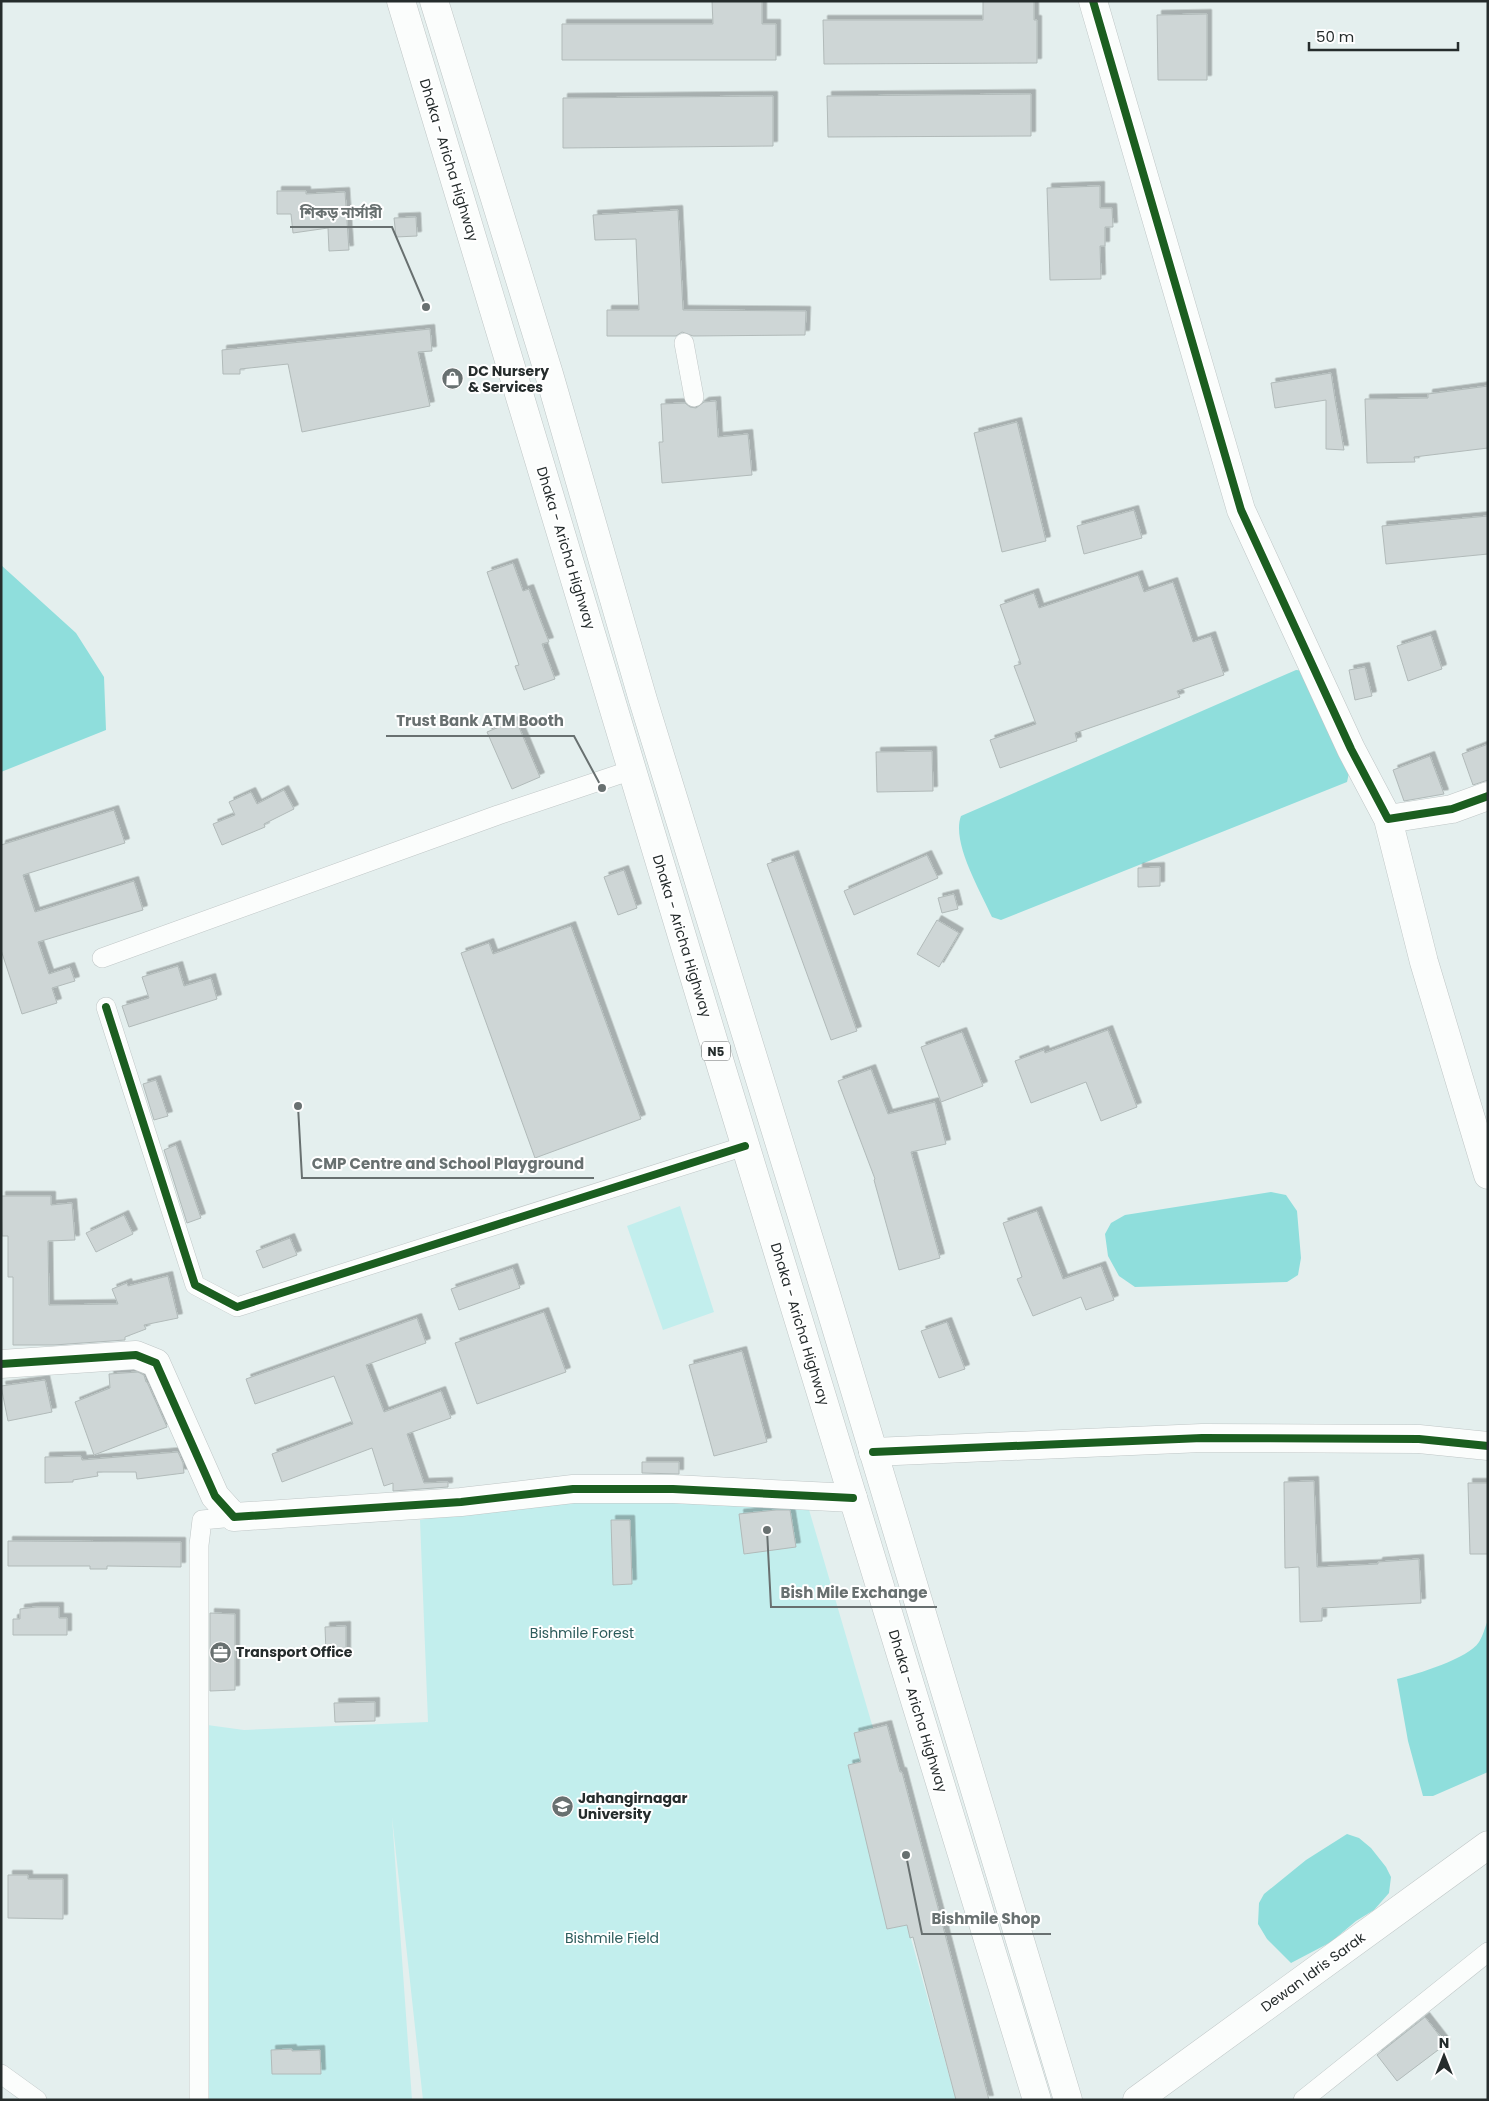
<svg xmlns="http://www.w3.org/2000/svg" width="1489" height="2101" font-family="Poppins,'Noto Sans Bengali',sans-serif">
	<defs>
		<filter id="shadow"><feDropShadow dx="4.5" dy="-4.5" stdDeviation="0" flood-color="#0004"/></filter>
	</defs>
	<rect width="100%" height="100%" fill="#e4efee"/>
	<!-- green -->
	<path fill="#c2eeed" d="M680 1206 714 1312 663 1330 627 1226Z
		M573 1489 805 1496 873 1728 854 1734 956 2100H423L392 1817 412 2100H199L200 1724 244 1730 428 1722 420 1520Z"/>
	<!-- water -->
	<path fill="#8fdedc" d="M1 565 76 633 104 677 106 730 1 772Z
		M1296 670 1307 671 1349 773 1347 782 1001 920 992 917C981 892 951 842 961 816Z
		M1271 1192 1286 1195 1297 1211 1301 1258 1298 1275 1287 1282 1135 1287 1119 1276 1108 1256 1105 1234 1111 1223 1125 1215Z
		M1488 1620V1772L1433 1796H1423L1408 1741 1397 1679C1417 1674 1468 1659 1479 1642 1483 1636 1485 1627 1488 1620Z
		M1347 1834 1359 1838 1371 1848 1386 1867 1391 1877 1389 1893 1374 1910 1356 1921 1331 1942 1291 1963 1267 1939 1258 1924 1259 1903 1264 1894 1306 1860Z"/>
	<!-- building -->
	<path fill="#ced6d6" stroke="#b1bab9" filter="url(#shadow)" d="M712 1H762V24H776V60H562V24H713Z
		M983 1H1034V20H1037V63L824 64 823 20H983Z
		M1207 14V80H1158L1157 15Z
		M1031 94V136L828 137 827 96Z
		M773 96V146L563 148V98Z
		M1100 186V208H1112L1113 227H1105V246H1100L1101 279 1050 280 1047 188Z
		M277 191H306V194L345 192 349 250 329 251 328 228 293 233 291 214H277Z
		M678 210 683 310 806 311 805 335 693 336 682 332 676 336H607V310H639L636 239 595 240 593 215Z
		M416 217 417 236 396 237 394 218Z
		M430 329 432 351 418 352 430 406 302 432 288 364 240 369V374H223L222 350Z
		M1331 373 1335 399 1344 450 1326 449V400L1275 408 1271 383Z
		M1488 386V448L1414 457 1415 462 1367 463 1365 399 1428 398V394Z
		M716 401 718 437 748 434 752 475 662 483 659 442H663L661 404 685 403 690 407 696 408 704 402Z
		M1017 422 1046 541 1002 552 974 433Z
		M1134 510 1142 538 1084 554 1077 526Z
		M1488 516V554L1386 564 1382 526Z
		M513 563 523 591 529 589 540 619 549 642 542 644 555 679 524 690 515 666 519 665 487 572Z
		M1138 575 1144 592 1173 582 1193 642 1211 636 1224 675 1177 691 1180 697 1075 733 1077 741 1000 768 990 740 1036 724 1014 666 1021 664 1000 605 1034 593 1039 608Z
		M1431 635 1442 669 1408 681 1397 646Z
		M1365 667 1372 696 1355 700 1349 670Z
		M516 720 540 777 512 789 487 732Z
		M1488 744V780L1473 785 1462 754Z
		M932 751 933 791 877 792 876 752Z
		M1430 756 1444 794 1404 801 1393 770Z
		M284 790 294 809 264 824 265 827 222 845 213 824 235 815 229 802 251 792 257 804Z
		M114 810 125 843 23 875 35 912 134 881 143 910 38 942 49 974 70 967 75 981 52 988 57 1003 22 1014 1 950V845Z
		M794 855 857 1031 831 1040 767 864Z
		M927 855 938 878 854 915 844 891Z
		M1160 867V886L1138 887V868Z
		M624 870 637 908 618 915 604 877Z
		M954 894 958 909 942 913 938 898Z
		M937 920 959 933 939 967 917 954Z
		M571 926 641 1119 535 1158 461 953 489 943 493 954Z
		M178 966 184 986 211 978 217 999 129 1027 122 1006 149 998 142 977Z
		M1108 1030 1137 1107 1101 1121 1086 1082 1031 1103 1015 1061 1044 1050 1045 1053Z
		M962 1032 983 1086 941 1102 921 1047Z
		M871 1069 888 1114 935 1102 946 1144 911 1152 940 1258 899 1270 874 1180 875 1179 838 1081Z
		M156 1080 168 1116 154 1120 143 1084Z
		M176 1145 201 1218 187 1223 164 1150Z
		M1 1196H51V1205L72 1203 75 1240 48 1241 49 1305 118 1304 112 1289 127 1283 128 1286 168 1276 178 1318 144 1325 146 1329 125 1337V1340L54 1345H13V1277H8V1236H2Z
		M1037 1211 1063 1279 1101 1266 1114 1300 1086 1310 1081 1297 1033 1316 1017 1279 1022 1277 1003 1223Z
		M124 1215 133 1234 96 1252 86 1233Z
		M290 1238 297 1255 263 1268 256 1251Z
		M513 1268 520 1288 459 1310 451 1289Z
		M544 1312 566 1372 477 1404 455 1343Z
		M417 1318 426 1343 366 1365 384 1412 441 1391 451 1418 407 1434 424 1483 448 1482V1487L393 1491V1483L384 1486 372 1448 282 1482 272 1454 353 1424 334 1376 255 1404 246 1379Z
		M947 1322 965 1369 939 1378 921 1331Z
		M742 1351 767 1442 714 1456 689 1365Z
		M138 1372 144 1375 146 1382H147L167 1427 94 1455 75 1402 110 1388 109 1374Z
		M45 1380 52 1412 8 1421 1 1386Z
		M178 1452 183 1463 184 1473 137 1479 136 1472H97L98 1476 73 1480V1482L45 1483V1457L81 1456 82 1460Z
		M642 1462H679V1474L642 1473Z
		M1314 1481 1317 1567 1378 1564V1562L1419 1559 1421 1603 1322 1608V1621L1300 1622 1299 1567 1285 1568 1284 1482Z
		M1468 1483H1488V1554H1470Z
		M776 1510H790L796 1547 744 1554 739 1514Z
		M611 1520H630L632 1584 613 1585Z
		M8 1541 181 1542V1567L107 1566V1569H90V1566H8Z
		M36 1607H59V1618H67V1635H13V1619H20V1609Z
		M210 1613 235 1614V1690L210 1691Z
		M346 1626V1653H326L325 1627Z
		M375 1702V1721L335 1722 334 1703Z
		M887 1725 900 1772H902L989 2100H956L913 1937 910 1938 907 1925 887 1929 848 1765 861 1762 854 1733Z
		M8 1875H28V1879H63V1919L8 1918Z
		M1425 2017 1446 2044 1397 2081 1377 2055Z
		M292 2049V2051L320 2050 321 2074H272L271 2050Z"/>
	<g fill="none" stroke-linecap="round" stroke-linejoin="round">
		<defs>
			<path id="street" d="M684 343 694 397
				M102 958 498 815 632 770
				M106 1007 195 1285 237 1307 745 1146
				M1 2074 37 2100
				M199 2100V1545L202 1520 234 1517
				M1303 2100 1488 1952"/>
			<path id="secondary" d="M1093 1 1241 510 1351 749 1388 819 1452 809 1488 796
				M1388 819 1424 962 1488 1175
				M1 1364 136 1355 156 1363 215 1496 234 1517 461 1502 573 1489H673L853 1498
				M873 1452 1202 1438 1419 1439 1488 1446
				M1137 2100 1488 1845"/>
			<path id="highway" d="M401 1 721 1066 1037 2100
				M434 1 549 374 643 700 826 1294 1068 2100"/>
		</defs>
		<!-- street casing -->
		<use href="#street" stroke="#bfc6c6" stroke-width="20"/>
		<!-- secondary casing -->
		<use href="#secondary" stroke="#bfc6c6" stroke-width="29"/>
		<!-- highway casing -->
		<use href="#highway" stroke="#bfc6c6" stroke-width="29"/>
		<!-- street -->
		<use href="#street" stroke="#fbfdfc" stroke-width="19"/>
		<!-- secondary -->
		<use href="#secondary" stroke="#fbfdfc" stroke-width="28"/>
		<!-- highway -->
		<use href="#highway" stroke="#fbfdfc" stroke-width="28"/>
		<defs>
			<path id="cycleway" d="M1093 1 1241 510 1351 749 1388 819 1452 809 1488 796
				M106 1007 195 1285 237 1307 745 1146
				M1 1364 136 1355 156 1363 215 1496 234 1517 461 1502 573 1489H673L853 1498
				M873 1452 1202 1438 1419 1439 1488 1446"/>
		</defs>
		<!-- cycleway casing -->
		<use href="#cycleway" stroke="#fff" stroke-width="11"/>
		<!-- cycleway -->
		<use href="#cycleway" stroke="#1b5e20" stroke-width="8"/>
	</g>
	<!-- icons -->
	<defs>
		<symbol id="shop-disc" viewBox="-11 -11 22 22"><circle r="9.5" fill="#687070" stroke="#fff"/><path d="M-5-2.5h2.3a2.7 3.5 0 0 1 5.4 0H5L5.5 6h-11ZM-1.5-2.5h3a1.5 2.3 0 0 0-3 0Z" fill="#fff"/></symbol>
		<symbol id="office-disc" viewBox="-11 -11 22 22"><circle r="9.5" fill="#687070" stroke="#fff"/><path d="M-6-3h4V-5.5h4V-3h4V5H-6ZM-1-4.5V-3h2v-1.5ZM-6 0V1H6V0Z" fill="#fff"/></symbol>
		<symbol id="university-disc" viewBox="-11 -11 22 22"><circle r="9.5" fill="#687070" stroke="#fff"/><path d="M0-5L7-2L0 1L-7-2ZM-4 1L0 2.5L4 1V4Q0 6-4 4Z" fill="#fff"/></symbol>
	</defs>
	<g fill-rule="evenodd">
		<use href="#shop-disc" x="440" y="366" width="25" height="25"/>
		<use href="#office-disc" x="208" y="1640" width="25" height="25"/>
		<use href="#university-disc" x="550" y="1794" width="25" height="25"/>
	</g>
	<g text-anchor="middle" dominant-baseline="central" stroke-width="4" stroke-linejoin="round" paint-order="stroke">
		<!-- shield labels -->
		<rect fill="#fff" stroke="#666b6b" stroke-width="1" x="702" y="1041.5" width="28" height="19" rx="4"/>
		<g font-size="12" font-weight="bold" fill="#252c2c">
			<text x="716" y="1051">N5</text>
		</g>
		<!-- street labels -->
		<g font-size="14" fill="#252c2c" stroke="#fff">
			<text transform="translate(449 160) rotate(73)">Dhaka - Aricha Highway</text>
			<text transform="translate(566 548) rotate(73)">Dhaka - Aricha Highway</text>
			<text transform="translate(682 936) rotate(73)">Dhaka - Aricha Highway</text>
			<text transform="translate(800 1324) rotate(73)">Dhaka - Aricha Highway</text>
			<text transform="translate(918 1711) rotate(73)">Dhaka - Aricha Highway</text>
			<text transform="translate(1313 1972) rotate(-36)">Dewan Idris Sarak</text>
		</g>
		<!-- poi labels -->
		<g font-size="14" font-weight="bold" fill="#252c2c" stroke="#fff" text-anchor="start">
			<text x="468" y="371">DC Nursery<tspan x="468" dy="16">&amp; Services</tspan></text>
			<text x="236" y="1652">Transport Office</text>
			<text x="578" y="1798">Jahangirnagar<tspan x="578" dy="16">University</tspan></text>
		</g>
		<!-- park labels -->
		<g font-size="14" fill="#2d5c5c" stroke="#fff">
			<text x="582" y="1633">Bishmile Forest</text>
			<text x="612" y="1938">Bishmile Field</text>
		</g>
	</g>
	<!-- callouts -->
	<path fill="none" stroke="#687070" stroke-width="2" d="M426 307L392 227H290M602 788L574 736H386M298 1106L302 1178H594M767 1530L771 1607H937M906 1855L922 1934H1051"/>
	<g fill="#687070" stroke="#fff" stroke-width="2">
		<circle cx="426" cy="307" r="5"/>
		<circle cx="602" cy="788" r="5"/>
		<circle cx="298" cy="1106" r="5"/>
		<circle cx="767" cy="1530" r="5"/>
		<circle cx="906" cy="1855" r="5"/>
	</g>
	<g font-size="15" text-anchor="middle" font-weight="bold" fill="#687070" stroke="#fff" stroke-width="4" stroke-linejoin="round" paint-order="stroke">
		<text x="341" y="218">শিকড় নার্সারী</text>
		<text x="480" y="726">Trust Bank ATM Booth</text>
		<text x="448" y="1169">CMP Centre and School Playground</text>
		<text x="854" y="1598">Bish Mile Exchange</text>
		<text x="986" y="1924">Bishmile Shop</text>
	</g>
	<!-- border -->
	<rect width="1489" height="2101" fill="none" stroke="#252c2c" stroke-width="5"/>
	<!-- north arrow -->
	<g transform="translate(1444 2056)" stroke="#ffffff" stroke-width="4" paint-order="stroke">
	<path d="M0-4L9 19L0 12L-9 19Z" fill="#252c2c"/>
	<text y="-8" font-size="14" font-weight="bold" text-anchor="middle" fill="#252c2c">N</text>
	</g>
	<!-- scale -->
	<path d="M1309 42v8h149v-8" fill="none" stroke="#252c2c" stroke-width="2.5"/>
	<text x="1316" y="42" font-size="15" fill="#252c2c" stroke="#ffffff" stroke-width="4" paint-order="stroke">50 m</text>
</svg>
